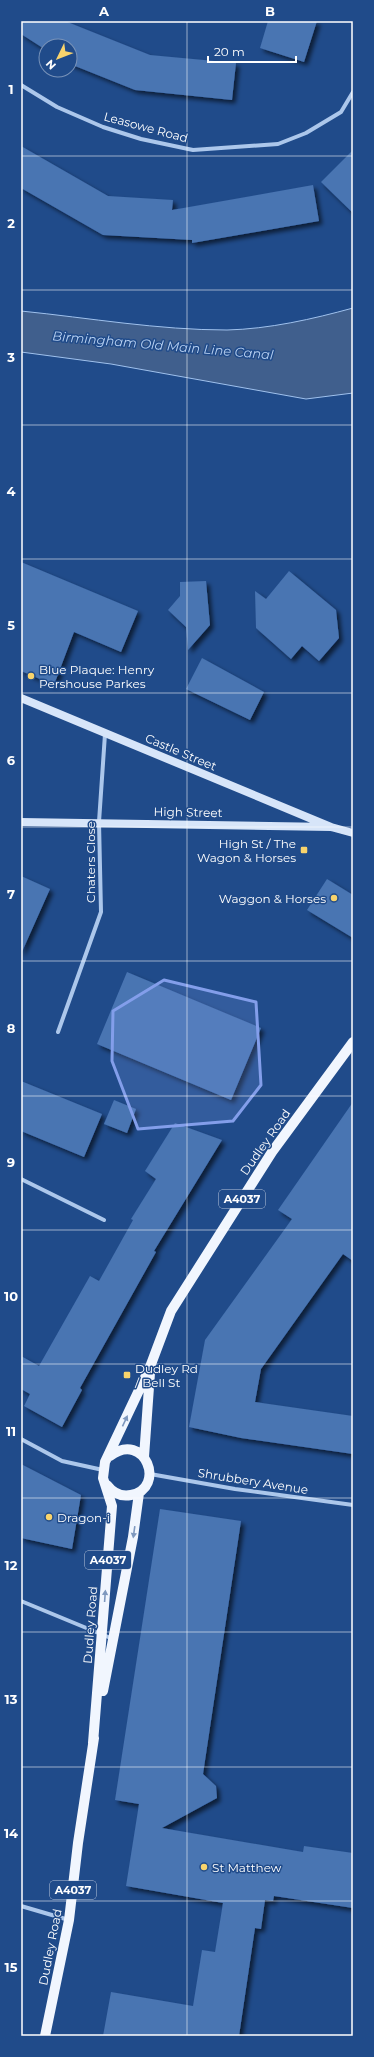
<svg xmlns="http://www.w3.org/2000/svg" width="374" height="2057" font-family="Montserrat,sans-serif">
	<defs>
		<filter id="shadow"><feDropShadow dx="3.5" dy="3.5" stdDeviation="2" flood-color="#0009"/></filter>
	</defs>
	<rect width="100%" height="100%" fill="#204b8a"/>
	<!-- water -->
	<path fill="#405f8d" stroke="#9fc1ed" d="M353 308V393L306 399 111 364 21 352V311C90 318 158 330 227 330 269 329 313 319 353 308Z"/>
	<!-- building -->
	<path fill="#4874b2" filter="url(#shadow)" d="M21 21H65L150 55 236 63 232 100 135 90 70 64V46H46V50L21 34Z
		M268 21H317L304 62 260 48Z
		M21 146 108 196 173 200 172 210 313 185 319 221 192 243V240L103 235 21 188Z
		M353 150V213L321 182Z
		M21 562 138 611 121 652 74 632 54 685 21 671Z
		M289 571 336 610 339 638 319 661 302 646 291 659 256 628 255 591 266 599Z
		M206 581 210 625 188 650 186 627 168 610 180 596V582Z
		M202 658 264 692 250 720 186 689Z
		M21 876 50 889 21 954Z
		M327 879 353 895V938L307 910Z
		M127 972 261 1028 231 1100 97 1044Z
		M21 1081 102 1114 84 1157 21 1131Z
		M114 1100 136 1109 127 1133 104 1124Z
		M353 1102V1261L343 1254 261 1369 255 1402 353 1416V1454L241 1438 189 1427 205 1340 292 1219 278 1210Z
		M175 1123 222 1140 154 1251 156 1252 80 1388 82 1390 62 1427 24 1406 30 1394 21 1389V1356L39 1366 90 1276 99 1281 133 1220 131 1219 156 1179 145 1171Z
		M21 1464 81 1495 72 1549 21 1538Z
		M160 1509 241 1521 203 1774 216 1786 217 1798 162 1828 303 1852 304 1846 353 1853V1908L274 1896 273 1901 265 1900 261 1929 255 1928 239 2036H103L111 1992 193 2006 202 1950 215 1952 223 1903 126 1886 139 1804 115 1800Z"/>
	<g fill="none" stroke-linecap="round" stroke-linejoin="round">
		<!-- street -->
		<path stroke="#acc7eb" stroke-width="4" d="M21 85 57 107 103 127 141 139 193 150 278 144 306 133 341 112 353 92
			M58 1032 101 912 99 822 105 734
			M21 1179 104 1220
			M21 1439 62 1461 103 1470
			M150 1474 235 1489 353 1505
			M21 1601 113 1639
			M21 1906 69 1920"/>
		<!-- secondary -->
		<path stroke="#d7e5f9" stroke-width="8" d="M21 698 331 827
			M21 822 331 827 353 833"/>
		<!-- primary -->
		<path stroke="#f1f6fe" stroke-width="10" d="M144 1457 150 1373
			M107 1485C113 1493 121 1497 131 1495 167 1488 145 1430 110 1456
			M103 1691 133 1537 139 1493
			M93 1743 112 1506 103 1478 105 1462 150 1367 171 1311 272 1152 353 1042
			M45 2036 69 1920 78 1843 94 1738"/>
	</g>
	<!-- one-way arrows -->
	<defs><path id="oneway-solid" d="M-6-.8H1V-3.2L6.5 0L1 3.2V.8H-6Z"/></defs>
	<g fill="#7e98be">
		<use href="#oneway-solid" transform="translate(125 1421) rotate(-65)"/>
		<use href="#oneway-solid" transform="translate(134 1532) rotate(98)"/>
		<use href="#oneway-solid" transform="translate(105 1596) rotate(-86)"/>
	</g>
	<!-- marked area -->
	<path fill="#839eea" fill-opacity="0.2" stroke="#839eea" stroke-width="3" stroke-linejoin="round" d="M164 980 256 1002 261 1085 233 1121 138 1129 112 1061 113 1011Z"/>
	<!-- grid -->
	<path fill="none" stroke="#fff" stroke-width="1" stroke-opacity="0.55" d="M187 21V2036M21 156H353M21 290H353M21 425H353M21 559H353M21 693H353M21 827H353M21 961H353M21 1096H353M21 1230H353M21 1364H353M21 1498H353M21 1632H353M21 1767H353M21 1901H353"/>
	<!-- markers -->
	<g fill="#f9d46c" stroke="#204b8a" stroke-width="1.5">
		<circle cx="31" cy="676" r="4"/>
		<rect x="300" y="846" width="8" height="8" rx="2"/>
		<circle cx="334" cy="898" r="4"/>
		<rect x="123" y="1371" width="8" height="8" rx="2"/>
		<circle cx="49" cy="1517" r="4"/>
		<circle cx="204" cy="1867" r="4"/>
	</g>
	<g text-anchor="middle" dominant-baseline="central" stroke-width="3" stroke-linejoin="round" paint-order="stroke">
		<!-- shield labels -->
		<g fill="#204b8a" stroke="#bcc9dc" stroke-width="1">
			<rect x="219" y="1190" width="46" height="18" rx="3"/>
			<rect x="85" y="1551" width="46" height="18" rx="3"/>
			<rect x="50" y="1881" width="46" height="18" rx="3"/>
		</g>
		<g font-size="11" font-weight="bold" fill="#fff">
			<text x="242" y="1199">A4037</text>
			<text x="108" y="1560">A4037</text>
			<text x="73" y="1890">A4037</text>
		</g>
		<!-- street labels -->
		<g font-size="12" fill="#fff" stroke="#204b8a">
			<text transform="translate(146 127) rotate(15)">Leasowe Road</text>
			<text transform="translate(181 752) rotate(23)">Castle Street</text>
			<text transform="translate(188 812) rotate(1)">High Street</text>
			<text transform="translate(90 862) rotate(-90)">Chaters Close</text>
			<text transform="translate(265 1142) rotate(-55)">Dudley Road</text>
			<text transform="translate(253 1481) rotate(9)">Shrubbery Avenue</text>
			<text transform="translate(90 1625) rotate(-86)">Dudley Road</text>
			<text transform="translate(50 1947) rotate(-79)">Dudley Road</text>
		</g>
		<!-- poi labels -->
		<g font-size="12" fill="#fff" stroke="#204b8a" text-anchor="start">
			<text x="39" y="669">Blue Plaque: Henry<tspan x="39" dy="14">Pershouse Parkes</tspan></text>
			<text x="296" y="843" text-anchor="end">High St / The<tspan x="296" dy="14">Wagon &amp; Horses</tspan></text>
			<text x="326" y="898" text-anchor="end">Waggon &amp; Horses</text>
			<text x="135" y="1368">Dudley Rd<tspan x="135" dy="14">/ Bell St</tspan></text>
			<text x="57" y="1517">Dragon-i</text>
			<text x="212" y="1867">St Matthew</text>
		</g>
		<!-- water labels -->
		<g font-size="13" font-style="italic" fill="#b8d1f2" stroke="#204b8a">
			<text transform="translate(163 345) rotate(5)">Birmingham Old Main Line Canal</text>
		</g>
	</g>
	<!-- border -->
	<rect width="374" height="2057" fill="none" stroke="#204b8a" stroke-width="44"/>
	<!-- north arrow -->
	<g transform="translate(58 58) rotate(227)"><circle r="19" fill="#204b8a" stroke="#7993b9"/>
	<path d="M0-3L7 15L0 10L-7 15Z" fill="#f9d46c"/>
	<text y="-6" font-size="11" font-weight="bold" text-anchor="middle" fill="#ffffff">N</text>
	</g>
	<!-- scale -->
	<path d="M208 56v6h88v-6" fill="none" stroke="#ffffff" stroke-width="2"/>
	<text x="214" y="56" font-size="12" fill="#ffffff" stroke="#204b8a" stroke-width="3" paint-order="stroke">20 m</text>
	<rect x="22" y="22" width="330" height="2013" fill="none" stroke="#fff" stroke-width="1.5"/>
	<g font-size="13" text-anchor="middle" font-weight="bold" fill="#fff">
		<text x="104" y="16">A</text>
		<text x="270" y="16">B</text>
		<text x="11" y="94">1</text>
		<text x="11" y="228">2</text>
		<text x="11" y="362">3</text>
		<text x="11" y="496">4</text>
		<text x="11" y="630">5</text>
		<text x="11" y="765">6</text>
		<text x="11" y="899">7</text>
		<text x="11" y="1033">8</text>
		<text x="11" y="1167">9</text>
		<text x="11" y="1301">10</text>
		<text x="11" y="1436">11</text>
		<text x="11" y="1570">12</text>
		<text x="11" y="1704">13</text>
		<text x="11" y="1838">14</text>
		<text x="11" y="1972">15</text>
	</g>
</svg>
